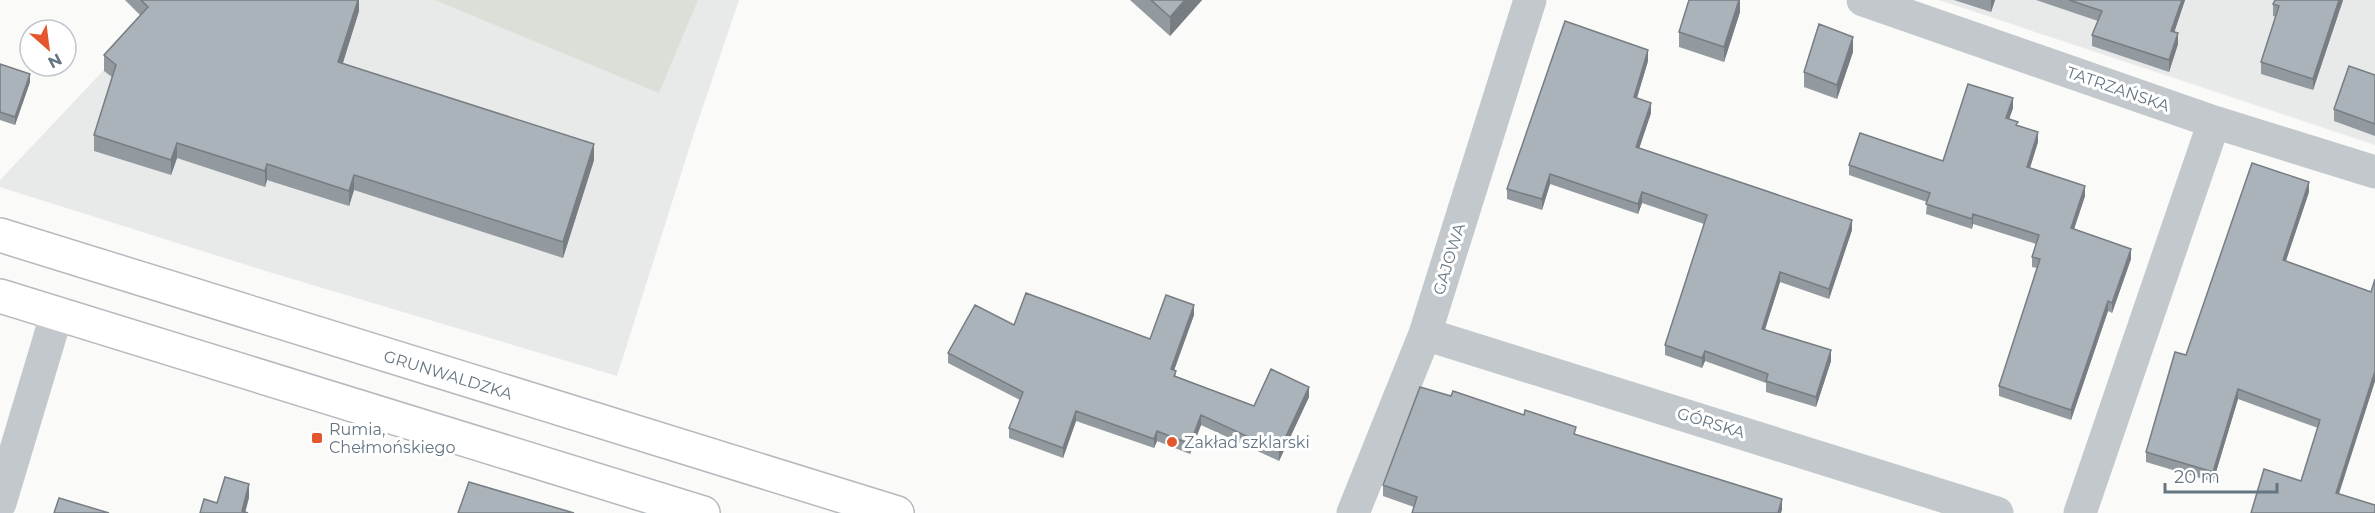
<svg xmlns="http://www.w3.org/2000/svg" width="2375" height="513" font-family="Montserrat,sans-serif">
	<rect width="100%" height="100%" fill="#fafaf8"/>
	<!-- built -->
	<path fill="#e8e9e9" d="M170 0H739L694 133 617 376 269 272 0 187V180Z
		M1939 0H2375V145L2195 85Z"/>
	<!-- green -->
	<path fill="#dadfd7" d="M435 0H698L659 93Z"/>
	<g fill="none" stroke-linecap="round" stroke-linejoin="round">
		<defs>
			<path id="major" d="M0 235 897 513
				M0 296 703 513"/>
		</defs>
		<!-- major casing -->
		<use href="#major" stroke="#b5babe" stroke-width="36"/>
		<!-- minor -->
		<path stroke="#c3c8cc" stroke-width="33" d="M1863 0 2214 122 2375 172
			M1425 334 1997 513
			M0 503 57 313
			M1353 513 1425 334 1530 0
			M2080 513 2214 122"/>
		<!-- major -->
		<use href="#major" stroke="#fff" stroke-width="33"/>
	</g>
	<!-- wall -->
	<path fill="#929a9f" d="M125 0H359V11L343 63 594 160 563 258 354 190 349 206 267 180 265 187 177 158 171 175 94 151V135L112 77 104 71V55L140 15Z
		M1130 0H1202L1170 36Z
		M1740 0V12L1724 62 1679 47V32Z
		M1954 0H1995L1991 12Z
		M2036 0H2185L2174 32 2178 44 2169 72 2092 46V35L2098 21Z
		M2275 0H2343L2313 90 2261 74V62L2276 17 2273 16V4Z
		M1853 52 1837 99 1804 87V72Z
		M1648 61 1637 98 1651 113 1639 148 1852 230 1829 299 1780 282 1765 329 1831 361 1816 407 1766 392V383L1705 361 1702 368 1665 355V345L1704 224 1642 203 1638 214 1550 184 1542 210 1507 199V189Z
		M0 64 30 82 15 125 0 120Z
		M2375 75V136L2334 121V109Z
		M2013 108 2009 119 2038 142 2030 168 2085 196 2074 229 2131 259 2112 313 2108 311 2071 420 1999 396V386L2037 268 2032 267V257L2036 244 1973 224 1972 229 1926 214 1927 202 1849 175V165L1943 161Z
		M2309 192 2286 261 2375 381 2339 494 2301 481 2318 428 2238 399 2213 482 2146 462V452L2186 355Z
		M1194 315 1174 370 1176 376 1254 406 1309 397 1279 461 1201 425 1190 454 1157 441 1154 448 1076 421 1063 458 1009 438V428L1020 400 948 363V353L1014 325 1150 339Z
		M1451 396 1576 435 1782 510 1414 507 1383 496V485Z"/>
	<!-- shaded-wall -->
	<path fill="#777d82" d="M358 0H359V11L338 78V62Z
		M1185 0H1202L1170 36V17Z
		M1739 0H1740V12L1724 62V47Z
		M1991 0H1995L1991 12Z
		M2182 0H2185L2171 42V31Z
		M2339 0H2343L2313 90V79Z
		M2178 33V44L2169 72V60Z
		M1853 37V52L1837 99V85Z
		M1648 50V61L1634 107V97Z
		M30 74V82L15 125V117Z
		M2013 98V108L2006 128V118Z
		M1651 103V113L1636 158V147Z
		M2038 132V142L2027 177V167Z
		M177 143V158L171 175V160Z
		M594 144V160L563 258V242Z
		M267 164V180L265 187V171Z
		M1550 174V184L1542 210V199Z
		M354 175V190L349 206V191Z
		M2309 182V192L2283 269V260Z
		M2085 186V196L2071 238V228Z
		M1642 192V203L1638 214V204Z
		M1973 214V224L1972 229V219Z
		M1852 220V230L1829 299V289Z
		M2131 249V259L2112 313V303Z
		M1780 272V282L1762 339V329Z
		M2108 301V311L2071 420V410Z
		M1194 305V315L1171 379V369Z
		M1831 350V361L1816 407V397Z
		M1705 351V361L1702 368V358Z
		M2375 371V381L2336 502V493Z
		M1309 387V397L1279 461V451Z
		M2238 389V399L2213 482V472Z
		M1076 411V421L1063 458V448Z
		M1201 415V425L1190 454V444Z
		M1157 431V441L1154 448V439Z
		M249 484V498L245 513 242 511Z
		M1782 499V510L1781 513H1778Z"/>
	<!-- building -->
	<path fill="#aab3b9" stroke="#777d82" stroke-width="1.5" d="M141 0H358L338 62 594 144 563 242 354 175 349 191 267 164 265 171 177 143 171 160 94 135 116 65 104 55 148 7Z
		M1151 0H1185L1170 17Z
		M1689 0H1739L1724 47 1679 32Z
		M2069 0H2182L2171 31 2178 33 2169 60 2092 35 2102 11Z
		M2275 0H2339L2313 79 2261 62 2279 6 2273 4Z
		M1565 21 1648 50 1634 97 1651 103 1636 147 1852 220 1829 289 1780 272 1762 329 1831 350 1816 397 1766 381 1768 374 1705 351 1702 358 1665 345 1707 215 1642 192 1638 204 1550 174 1542 199 1507 189Z
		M1819 24 1853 37 1837 85 1804 72Z
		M0 64 30 74 15 117 0 112Z
		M2349 66 2375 75V124L2334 109Z
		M1968 84 2013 98 2006 118 2018 122 2016 125 2038 132 2027 167 2085 186 2071 228 2131 249 2112 303 2108 301 2071 410 1999 386 2040 259 2032 257 2039 235 1973 214 1972 219 1926 204 1930 193 1849 165 1860 133 1943 161Z
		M2252 163 2309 182 2283 260 2371 292 2375 279V371L2336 493 2375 505V513H2251L2264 469 2301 481 2320 420 2238 389 2213 472 2146 452 2175 352 2186 355Z
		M1026 293 1150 339 1166 295 1194 305 1171 369 1176 371 1174 376 1254 406 1271 369 1309 387 1279 451 1201 415 1190 444 1157 431 1154 439 1076 411 1063 448 1009 428 1023 392 948 353 975 305 1014 325Z
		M1420 387 1451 396 1453 391 1524 415 1525 410 1576 427 1574 434 1782 499 1778 513H1412L1417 497 1383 485Z
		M225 477 249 484 242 511 248 513H200L204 499 217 503Z
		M469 482 574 513H458Z
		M59 498 109 513H54Z"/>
	<!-- markers -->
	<g fill="#e4572e" stroke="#fff" stroke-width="2">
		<rect x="311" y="432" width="12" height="12" rx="3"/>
		<circle cx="1172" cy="442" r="6"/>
	</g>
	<g text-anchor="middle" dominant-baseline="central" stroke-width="6" stroke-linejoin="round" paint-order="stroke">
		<!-- street labels -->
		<g font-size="16" fill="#657683" stroke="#fff">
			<text transform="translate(2118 89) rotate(19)">TATRZAŃSKA</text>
			<text transform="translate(1449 259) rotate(-73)">GAJOWA</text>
			<text transform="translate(448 375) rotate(17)">GRUNWALDZKA</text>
			<text transform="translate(1711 423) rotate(17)">GÓRSKA</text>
		</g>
		<!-- poi labels -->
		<g font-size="16" fill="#657683" stroke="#fff" text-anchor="start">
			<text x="329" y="429">Rumia,<tspan x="329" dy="18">Chełmońskiego</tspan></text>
			<text x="1184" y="442">Zakład szklarski</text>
		</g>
	</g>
	<!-- north arrow -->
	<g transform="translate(48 48) rotate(152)"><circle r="28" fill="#ffffff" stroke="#c1c8cd" stroke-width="1.5"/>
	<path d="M0-4.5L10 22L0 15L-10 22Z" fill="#e4572e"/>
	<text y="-9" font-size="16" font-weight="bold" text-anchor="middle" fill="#657683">N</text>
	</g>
	<!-- scale -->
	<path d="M2165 483v9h112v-9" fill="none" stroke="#657683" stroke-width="3"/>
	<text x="2174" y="483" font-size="18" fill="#657683" stroke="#ffffff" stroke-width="4.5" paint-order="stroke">20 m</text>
</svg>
